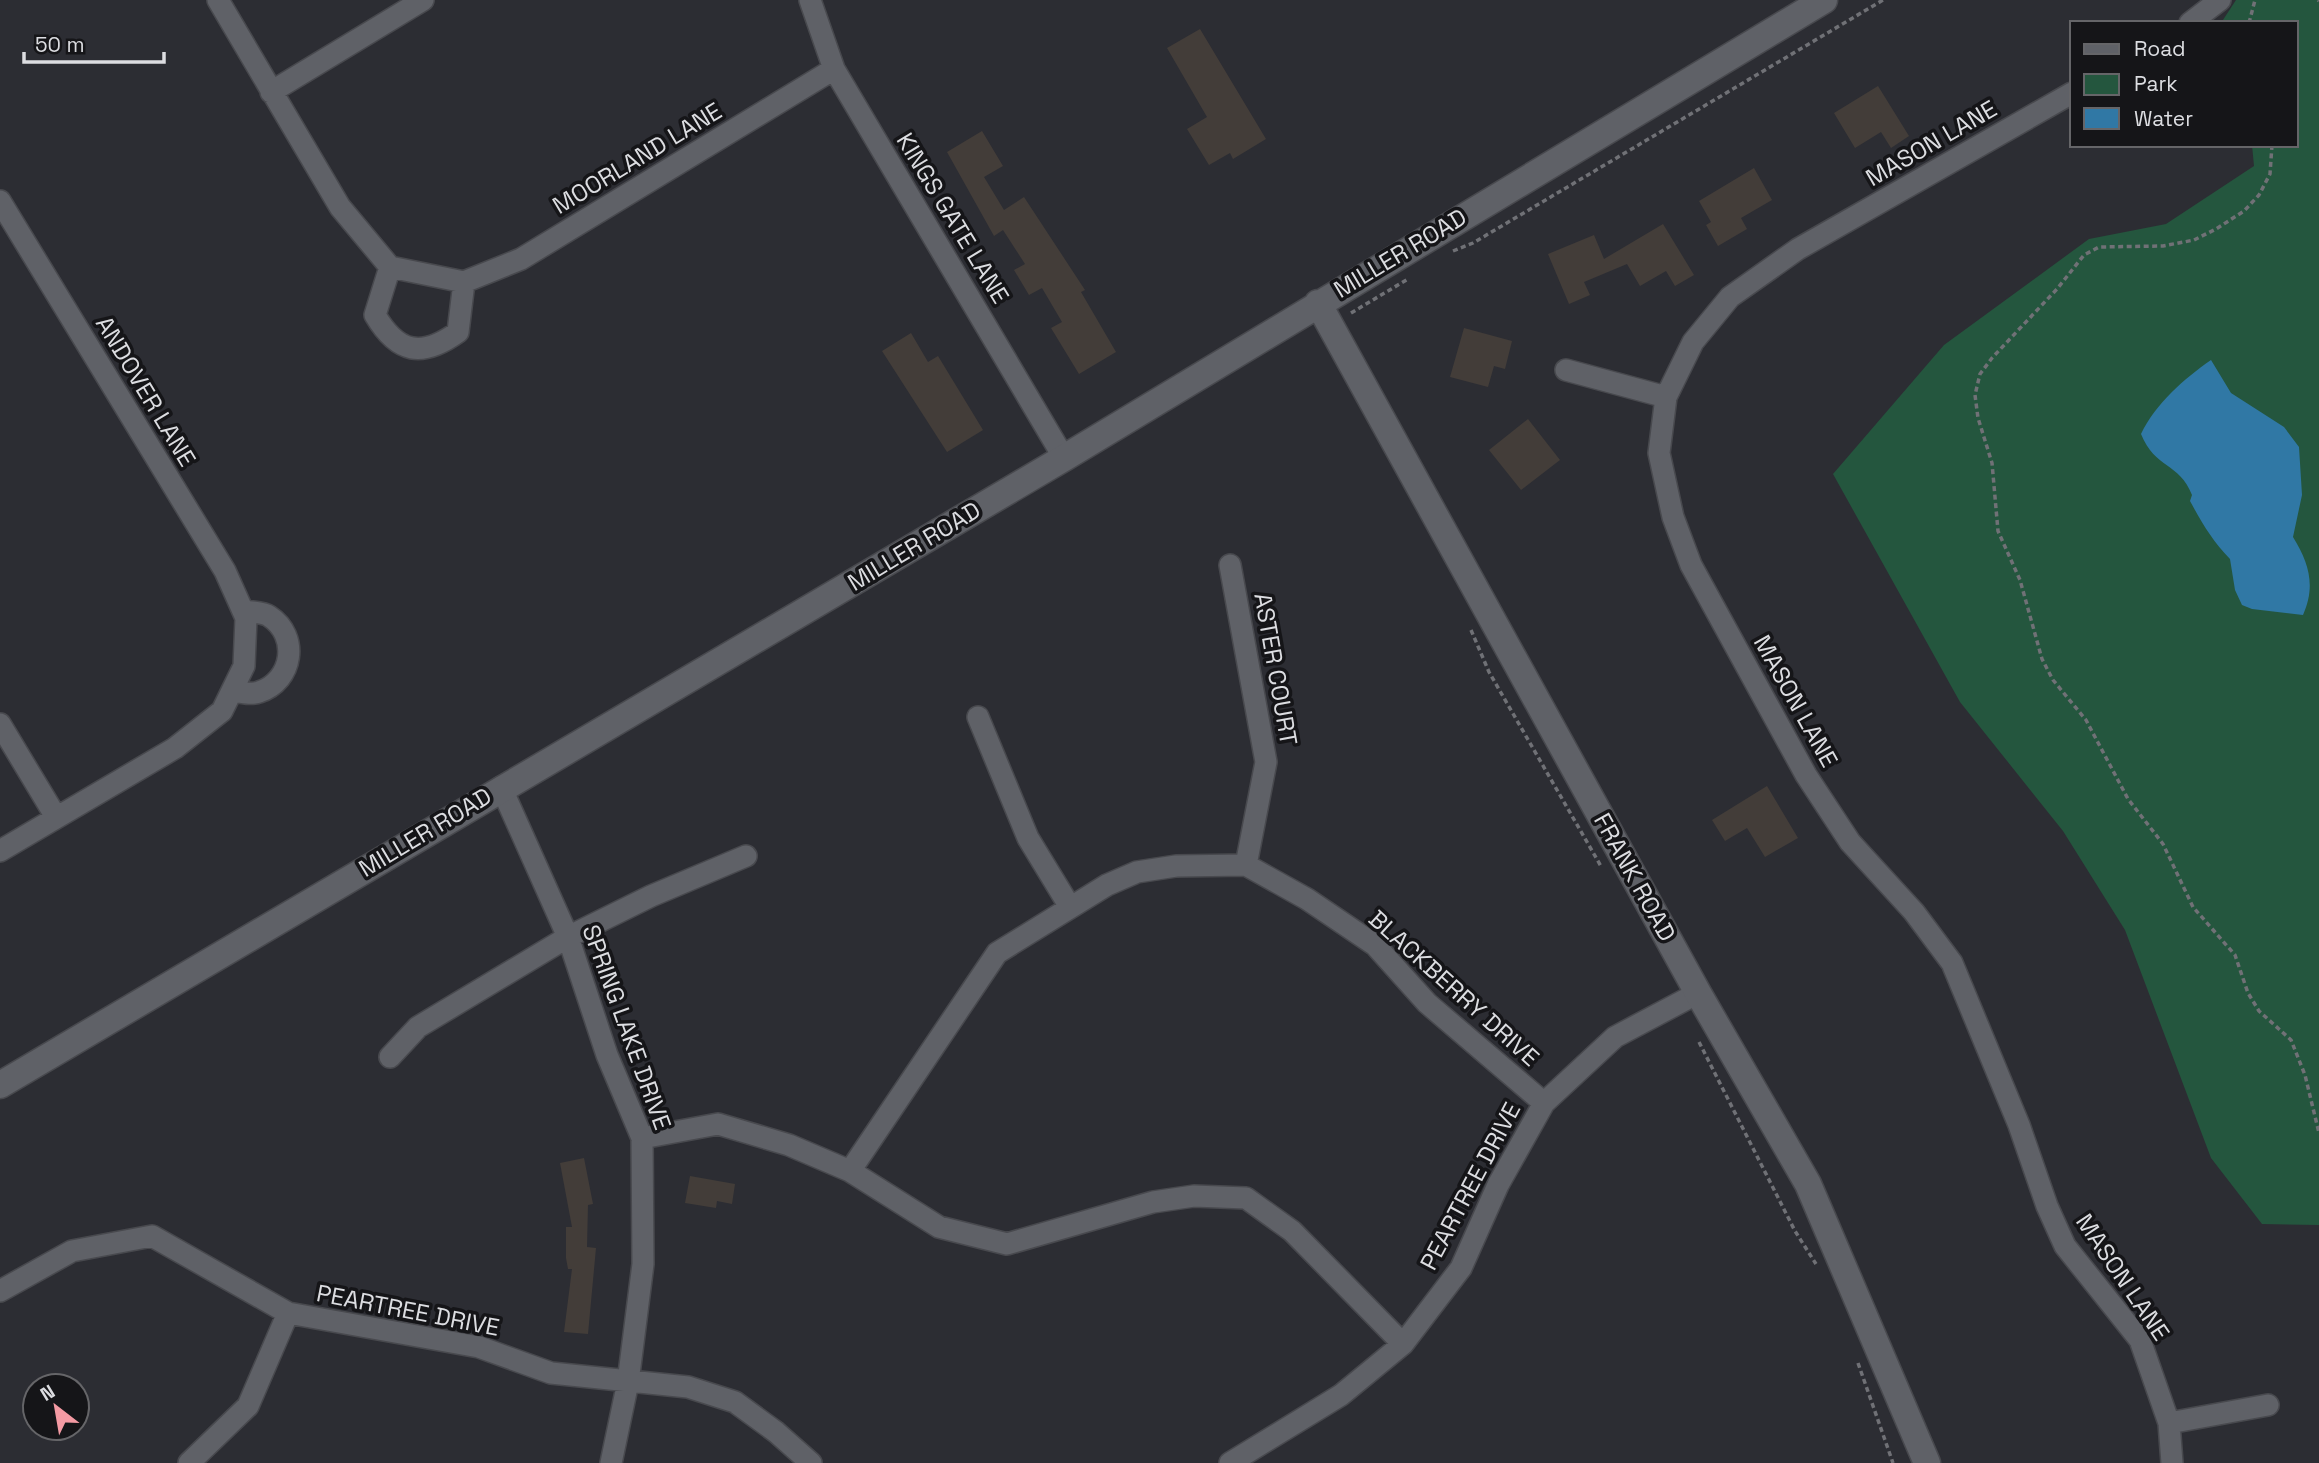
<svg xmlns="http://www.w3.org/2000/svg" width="2319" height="1463" font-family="'Space Grotesk',sans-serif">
	<rect width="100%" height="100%" fill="#2c2d33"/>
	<!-- green -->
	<path fill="#24563e" d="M2236 0H2319V1225L2262 1224 2211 1158 2125 930 2063 831 1960 702 1833 474 1944 345 2089 239 2166 224 2254 166 2252 145H2296V23H2221Z"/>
	<!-- water -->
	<path fill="#3078a5" d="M2211 360 2231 393 2284 427 2299 447 2302 495 2293 537C2309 563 2316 586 2303 615L2252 609 2242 605 2235 590 2230 559C2212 540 2203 525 2190 501L2192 495C2179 462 2155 469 2141 434 2156 403 2184 379 2211 360Z"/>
	<!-- building -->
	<path fill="#433d39" d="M1200 29 1266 139 1233 159 1230 153 1209 165 1187 129 1207 117 1167 48Z
		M1878 86 1909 136 1891 148 1881 132 1855 148 1834 113Z
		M982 131 1003 166 984 177 1004 210 1024 197 1085 290 1081 292 1116 352 1079 374 1051 328 1062 322 1042 288 1029 295 1014 270 1025 264 1003 230 994 236 947 152Z
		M1754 168 1772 200 1741 218 1747 229 1718 246 1706 225 1711 222 1699 201Z
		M1663 224 1694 275 1675 286 1666 271 1640 286 1627 264 1584 282 1590 295 1569 304 1548 254 1594 235 1604 259Z
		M1464 328 1512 341 1505 369 1494 366 1488 387 1450 377Z
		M911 333 928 362 938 356 983 430 947 452 882 351Z
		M1528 419 1560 460 1521 490 1489 450Z
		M1767 786 1798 838 1765 857 1747 828 1725 841 1712 820Z
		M584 1158 593 1204 588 1205 587 1247 596 1248 588 1334 564 1332 572 1269H568L566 1258V1227H572L560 1163Z
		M690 1176 735 1184 732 1204 717 1201 716 1208 685 1203Z"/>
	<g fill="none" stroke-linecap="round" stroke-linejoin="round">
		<defs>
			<path id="minor" d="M218 0 340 207 390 267 464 282 521 259 834 69
				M810 0 834 69 1064 458
				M2190 23 2220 0
				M271 92 423 0
				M2072 93 1798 249 1730 297 1693 342 1666 397 1659 453 1673 517 1691 565 1806 775 1850 842 1914 912 1952 963 2019 1125 2047 1206 2065 1246 2140 1340 2169 1423 2172 1463
				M0 201 225 571 246 618 244 666 222 711 175 748 0 851
				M390 267 375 315C398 354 422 358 458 332L464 282
				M1566 370 1666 397
				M1230 565 1266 762 1246 865
				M232 691C240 692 252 695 259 692 293 681 300 636 269 616 263 612 250 612 243 611
				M978 717 1028 838 1070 907
				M0 724 56 817
				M501 787 568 937 607 1055 642 1138 643 1264 628 1382 611 1463
				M390 1057 418 1027 568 937 651 896 746 856
				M642 1138 718 1124 789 1145 850 1171 939 1227 1007 1244 1153 1202 1194 1196 1246 1198 1292 1231 1403 1344
				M850 1171 997 953 1107 885 1137 872 1176 866 1246 865 1307 899 1375 945 1427 1003 1544 1103
				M0 1291 72 1251 152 1236 288 1313 479 1347 551 1373 688 1387 735 1402 776 1432 811 1463
				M2169 1423 2268 1405
				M189 1463 248 1406 288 1313
				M1230 1463 1341 1395 1403 1344 1461 1268 1498 1185 1544 1103 1615 1037 1698 993"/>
			<path id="tertiary" d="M1318 303 1698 993 1808 1184 1927 1463
				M0 1085 1064 458 1824 0"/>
		</defs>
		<!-- minor casing -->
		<use href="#minor" stroke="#48494e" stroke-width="24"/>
		<!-- tertiary casing -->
		<use href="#tertiary" stroke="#48494e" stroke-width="29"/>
		<!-- path -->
		<path stroke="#707176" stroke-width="3.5" stroke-dasharray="5 3.5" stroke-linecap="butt" d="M2318 0 2319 1
			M2249 23 2255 0
			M2272 145 2270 174 2259 195 2244 211 2216 229 2194 240 2163 246 2099 247 2084 255 2057 289 1992 358 1980 374 1975 395 1978 418 1992 463 1998 531 2020 580 2042 659 2053 680 2086 720 2128 799 2163 844 2193 907 2235 955 2248 993 2259 1011 2291 1040 2305 1075 2319 1133
			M1453 251 1473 243 1883 0
			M1351 313 1408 279
			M1471 630 1489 672 1602 868
			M1699 1042 1795 1231 1816 1264
			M1858 1363 1893 1463"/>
		<!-- minor -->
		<use href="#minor" stroke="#5f6167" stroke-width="21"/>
		<!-- tertiary -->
		<use href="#tertiary" stroke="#5f6167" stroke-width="26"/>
	</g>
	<g text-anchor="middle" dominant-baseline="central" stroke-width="7" stroke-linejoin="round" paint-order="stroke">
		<!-- street labels -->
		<g font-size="24" fill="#dcdde1" stroke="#151518">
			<text transform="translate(1931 143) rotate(-30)">MASON LANE</text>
			<text transform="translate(637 158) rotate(-31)">MOORLAND LANE</text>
			<text transform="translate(953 218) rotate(59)">KINGS GATE LANE</text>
			<text transform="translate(1400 253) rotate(-31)">MILLER ROAD</text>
			<text transform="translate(146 391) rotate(59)">ANDOVER LANE</text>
			<text transform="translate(914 546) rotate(-31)">MILLER ROAD</text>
			<text transform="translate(1276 669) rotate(80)">ASTER COURT</text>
			<text transform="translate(1796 701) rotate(61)">MASON LANE</text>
			<text transform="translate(425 832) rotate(-31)">MILLER ROAD</text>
			<text transform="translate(1635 877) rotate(61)">FRANK ROAD</text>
			<text transform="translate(1454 988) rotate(42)">BLACKBERRY DRIVE</text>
			<text transform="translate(627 1027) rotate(70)">SPRING LAKE DRIVE</text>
			<text transform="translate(1470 1186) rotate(-62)">PEARTREE DRIVE</text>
			<text transform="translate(2123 1277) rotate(56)">MASON LANE</text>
			<text transform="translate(408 1310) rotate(11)">PEARTREE DRIVE</text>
		</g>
	</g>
	<!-- legend -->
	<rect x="2070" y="21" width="228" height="126" fill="#151518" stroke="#656568" stroke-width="2"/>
	<rect x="2084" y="44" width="35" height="10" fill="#5f6167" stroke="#656568" stroke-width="2"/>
	<text x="2134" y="56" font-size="21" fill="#dcdde1">Road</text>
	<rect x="2084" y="74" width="35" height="21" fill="#24563e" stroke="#656568" stroke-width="2"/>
	<text x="2134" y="91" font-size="21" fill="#dcdde1">Park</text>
	<rect x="2084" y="108" width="35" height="21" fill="#3078a5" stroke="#656568" stroke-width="2"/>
	<text x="2134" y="126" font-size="21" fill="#dcdde1">Water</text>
	<!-- north arrow -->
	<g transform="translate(56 1407) rotate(329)"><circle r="33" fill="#151518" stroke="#656568" stroke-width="2"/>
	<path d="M0-5L12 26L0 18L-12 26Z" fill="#f49aa3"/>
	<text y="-10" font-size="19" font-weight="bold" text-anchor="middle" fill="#dcdde1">N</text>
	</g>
	<!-- scale -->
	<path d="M24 52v10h140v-10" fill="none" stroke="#dcdde1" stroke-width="3.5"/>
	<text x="35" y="52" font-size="21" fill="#dcdde1" stroke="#151518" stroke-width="5" paint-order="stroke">50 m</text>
</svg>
